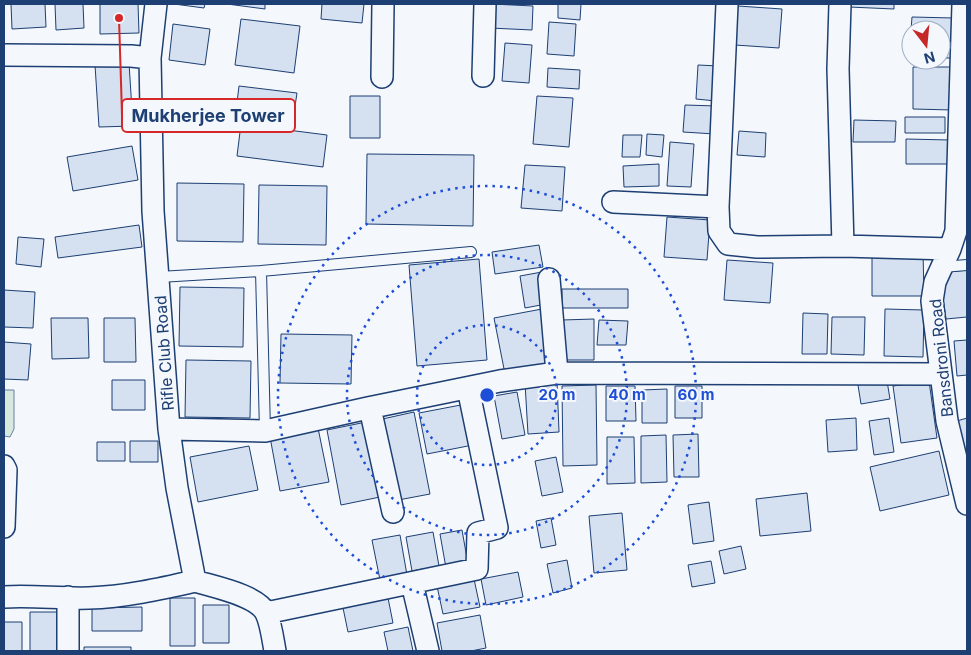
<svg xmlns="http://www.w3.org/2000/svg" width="971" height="655" font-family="Inter,sans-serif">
	<rect width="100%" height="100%" fill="#f4f7fb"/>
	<!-- green -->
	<path fill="#d7e8df" stroke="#687fa3" d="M4 390H14V429L10 437 4 436Z"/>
	<!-- building -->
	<path fill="#d5e0f0" stroke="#1d3f73" d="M11 4H45L46 27 12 29Z
		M55 4H83L84 28 56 30Z
		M100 4H138L139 33 100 34Z
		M174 4H205L204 8Z
		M227 4H265V9Z
		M322 4H364L362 23 321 19Z
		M492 4 533 6 532 30 490 28Z
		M558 4H581L580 20 558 18Z
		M849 4H894V9L849 7Z
		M738 6 782 9 779 48 735 45Z
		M912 17 954 18 953 58H941V30H911Z
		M241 19 300 26 294 73 235 65Z
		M549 22 576 24 574 56 547 54Z
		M173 24 210 29 205 65 169 60Z
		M505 43 532 45 529 83 502 81Z
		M129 63 133 126 99 127 95 65Z
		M698 65 719 66 716 101 696 99Z
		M913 67H953L952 110 913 109Z
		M548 68 580 70 579 89 547 87Z
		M239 86 297 93 292 126 235 119Z
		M350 96H380V138H350Z
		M537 96 573 98 569 147 533 144Z
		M685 105 717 106 715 134 683 132Z
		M905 117H945V133H905Z
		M854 120 896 121 895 142H853Z
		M241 124 327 135 323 167 237 156Z
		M739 131 766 133 765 157 737 155Z
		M647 134 664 135 662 157 646 155Z
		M623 135H642L640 157H622Z
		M906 139 950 140V164H906Z
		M670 142 694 144 691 187 667 186Z
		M132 146 138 180 73 191 67 157Z
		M367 154 474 155 473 226 366 224Z
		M659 164V186L624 187 623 166Z
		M525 165 565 167 562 211 521 208Z
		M177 183 244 184 243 242 177 241Z
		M259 185 327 186 326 245 258 244Z
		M667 217 710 220 707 260 664 257Z
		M139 225 142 247 58 258 55 237Z
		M18 237 44 239 41 267 16 264Z
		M539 245 543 267 495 274 492 252Z
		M923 251 924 296H872V252Z
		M479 259 487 360 417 366 409 265Z
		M727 260 773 263 770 303 724 300Z
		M967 270V317L946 319 940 273Z
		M542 272 546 304 525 308 520 276Z
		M180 287 244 288 243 347 179 346Z
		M562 289H628V308H562Z
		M4 290 35 292 33 328 4 327Z
		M542 309 553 364 505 374 494 318Z
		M885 309 924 310 923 357 884 356Z
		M803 313 828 314 827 354H802Z
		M832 317H865L864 355 831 354Z
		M51 318H88L89 358 52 359Z
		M104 318H135L136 362H104Z
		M594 319V360H563L562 320Z
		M599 320 628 321 626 345H597Z
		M281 334 352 335 351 384 280 383Z
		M967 340V375L957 376 954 341Z
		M4 342 31 344 28 380 4 379Z
		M186 360 251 361 250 418 185 417Z
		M886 375 890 399 861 404 857 379Z
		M112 380H145V410H112Z
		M557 381 559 432 528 434 525 383Z
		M929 381 937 438 901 443 893 386Z
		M596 385 597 465 563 466 562 386Z
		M606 386H635L636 421H606Z
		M675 386H702V418H675Z
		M667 389V423H642V390Z
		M517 392 525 435 502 439 494 396Z
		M466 404 473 445 427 454 419 413Z
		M414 412 430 494 393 501 378 420Z
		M856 418 857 450 828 452 826 420Z
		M889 418 894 452 874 455 869 421Z
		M967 418V457L957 421Z
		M371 421 385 496 341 505 327 430Z
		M318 428 329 482 280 491 270 437Z
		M698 434 699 477H674L673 435Z
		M666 435 667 482 641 483V436Z
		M607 437H634L635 483 607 484Z
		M130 441H158V462H130Z
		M97 442H125V461H97Z
		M249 446 258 490 198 502 190 457Z
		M939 451 949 495 880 511 870 467Z
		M556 457 563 492 542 496 535 461Z
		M807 493 811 531 760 536 756 499Z
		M709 502 714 541 693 544 688 505Z
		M622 513 627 570 594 573 589 516Z
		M551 518 556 545 541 548 536 521Z
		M462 530 468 564 446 568 440 534Z
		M433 532 439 566 412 571 406 537Z
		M400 535 407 575 380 580 372 540Z
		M741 546 746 569 724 574 719 551Z
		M567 560 572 588 553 593 547 564Z
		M711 561 715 583 692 587 688 565Z
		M518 572 523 597 486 605 481 579Z
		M474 579 480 607 443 614 437 586Z
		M387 593 393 623 348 632 342 603Z
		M170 598H195V646H170Z
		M203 605H229V643H203Z
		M142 607V631H92V608Z
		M30 612H67V651H30Z
		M480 615 486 648 471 651H442L437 623Z
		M4 622H22V651H4Z
		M408 627 413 651H388L384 632Z
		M84 647H131V651H84Z"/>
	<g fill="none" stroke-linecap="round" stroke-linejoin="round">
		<defs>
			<path id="service" d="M942 267 967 265
				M261 271 471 252
				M159 277 261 271 265 431"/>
			<path id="minor" d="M156 4 150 58 153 211 169 429 177 488 195 581C214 587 257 595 266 613 271 623 273 640 275 651
				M727 4 718 207 719 231 728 244 757 247 843 246 950 249
				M840 4 838 69 843 246
				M963 4 956 231 950 249 935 282 932 301 947 421 967 504
				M4 55 131 56 150 58
				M483 76 485 4
				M382 77 383 4
				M613 202 718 207
				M557 373 941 374
				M370 408 393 512
				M169 429 265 431 368 408 500 381 557 373 549 279
				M4 466 6 470 4 527
				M412 583 428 651
				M4 597C32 595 60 599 89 598 124 597 160 589 195 581
				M266 613 477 569 478 533 497 528 468 388
				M68 651V597"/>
		</defs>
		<!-- service casing -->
		<use href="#service" stroke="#1d3f73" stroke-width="12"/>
		<!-- minor casing -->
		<use href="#minor" stroke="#1d3f73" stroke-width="24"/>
		<!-- service -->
		<use href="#service" stroke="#f4f7fb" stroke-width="10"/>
		<!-- minor -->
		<use href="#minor" stroke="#f4f7fb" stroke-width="21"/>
	</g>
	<!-- distance rings -->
	<g fill="none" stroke="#1d4ed8" stroke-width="2.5" stroke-dasharray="2.5 5">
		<circle cx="487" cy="395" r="70"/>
		<circle cx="487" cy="395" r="140"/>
		<circle cx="487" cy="395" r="209"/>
	</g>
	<g text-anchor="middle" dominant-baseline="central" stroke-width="4" stroke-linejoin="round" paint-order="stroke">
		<!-- street labels -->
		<g font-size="16" fill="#1d3f73" stroke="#f4f7fb">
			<text transform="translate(164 353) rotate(-94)">Rifle Club Road</text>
			<text transform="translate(941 358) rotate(-96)">Bansdroni Road</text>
		</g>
	</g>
	<circle cx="487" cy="395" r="8" fill="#1d4ed8" stroke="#f4f7fb" stroke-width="2.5"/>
	<g font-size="15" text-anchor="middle" font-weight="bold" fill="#1d4ed8" stroke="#f4f7fb" stroke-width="4" stroke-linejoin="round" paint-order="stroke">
		<text x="557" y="400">20 m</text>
		<text x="627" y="400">40 m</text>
		<text x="696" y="400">60 m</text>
	</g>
	<!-- callouts -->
	<path fill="none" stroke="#d62828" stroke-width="2" d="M119 18L122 115"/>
	<circle fill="#d62828" stroke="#f4f7fb" stroke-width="2" cx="119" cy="18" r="5"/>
	<rect fill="#f4f7fb" stroke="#d62828" stroke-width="2" x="122" y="99" width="173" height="33" rx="5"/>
	<g font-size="18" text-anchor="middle" font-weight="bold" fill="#1d3f73">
		<text x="208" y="122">Mukherjee Tower</text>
	</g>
	<!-- border -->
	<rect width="971" height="655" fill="none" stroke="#1d3f73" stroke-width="10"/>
	<!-- north arrow -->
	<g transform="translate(926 45) rotate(164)"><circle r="24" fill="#f4f7fb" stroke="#9eadc5"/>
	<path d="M0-4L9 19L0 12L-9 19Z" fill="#c62828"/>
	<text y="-8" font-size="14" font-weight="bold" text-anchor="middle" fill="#1d3f73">N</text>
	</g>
</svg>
